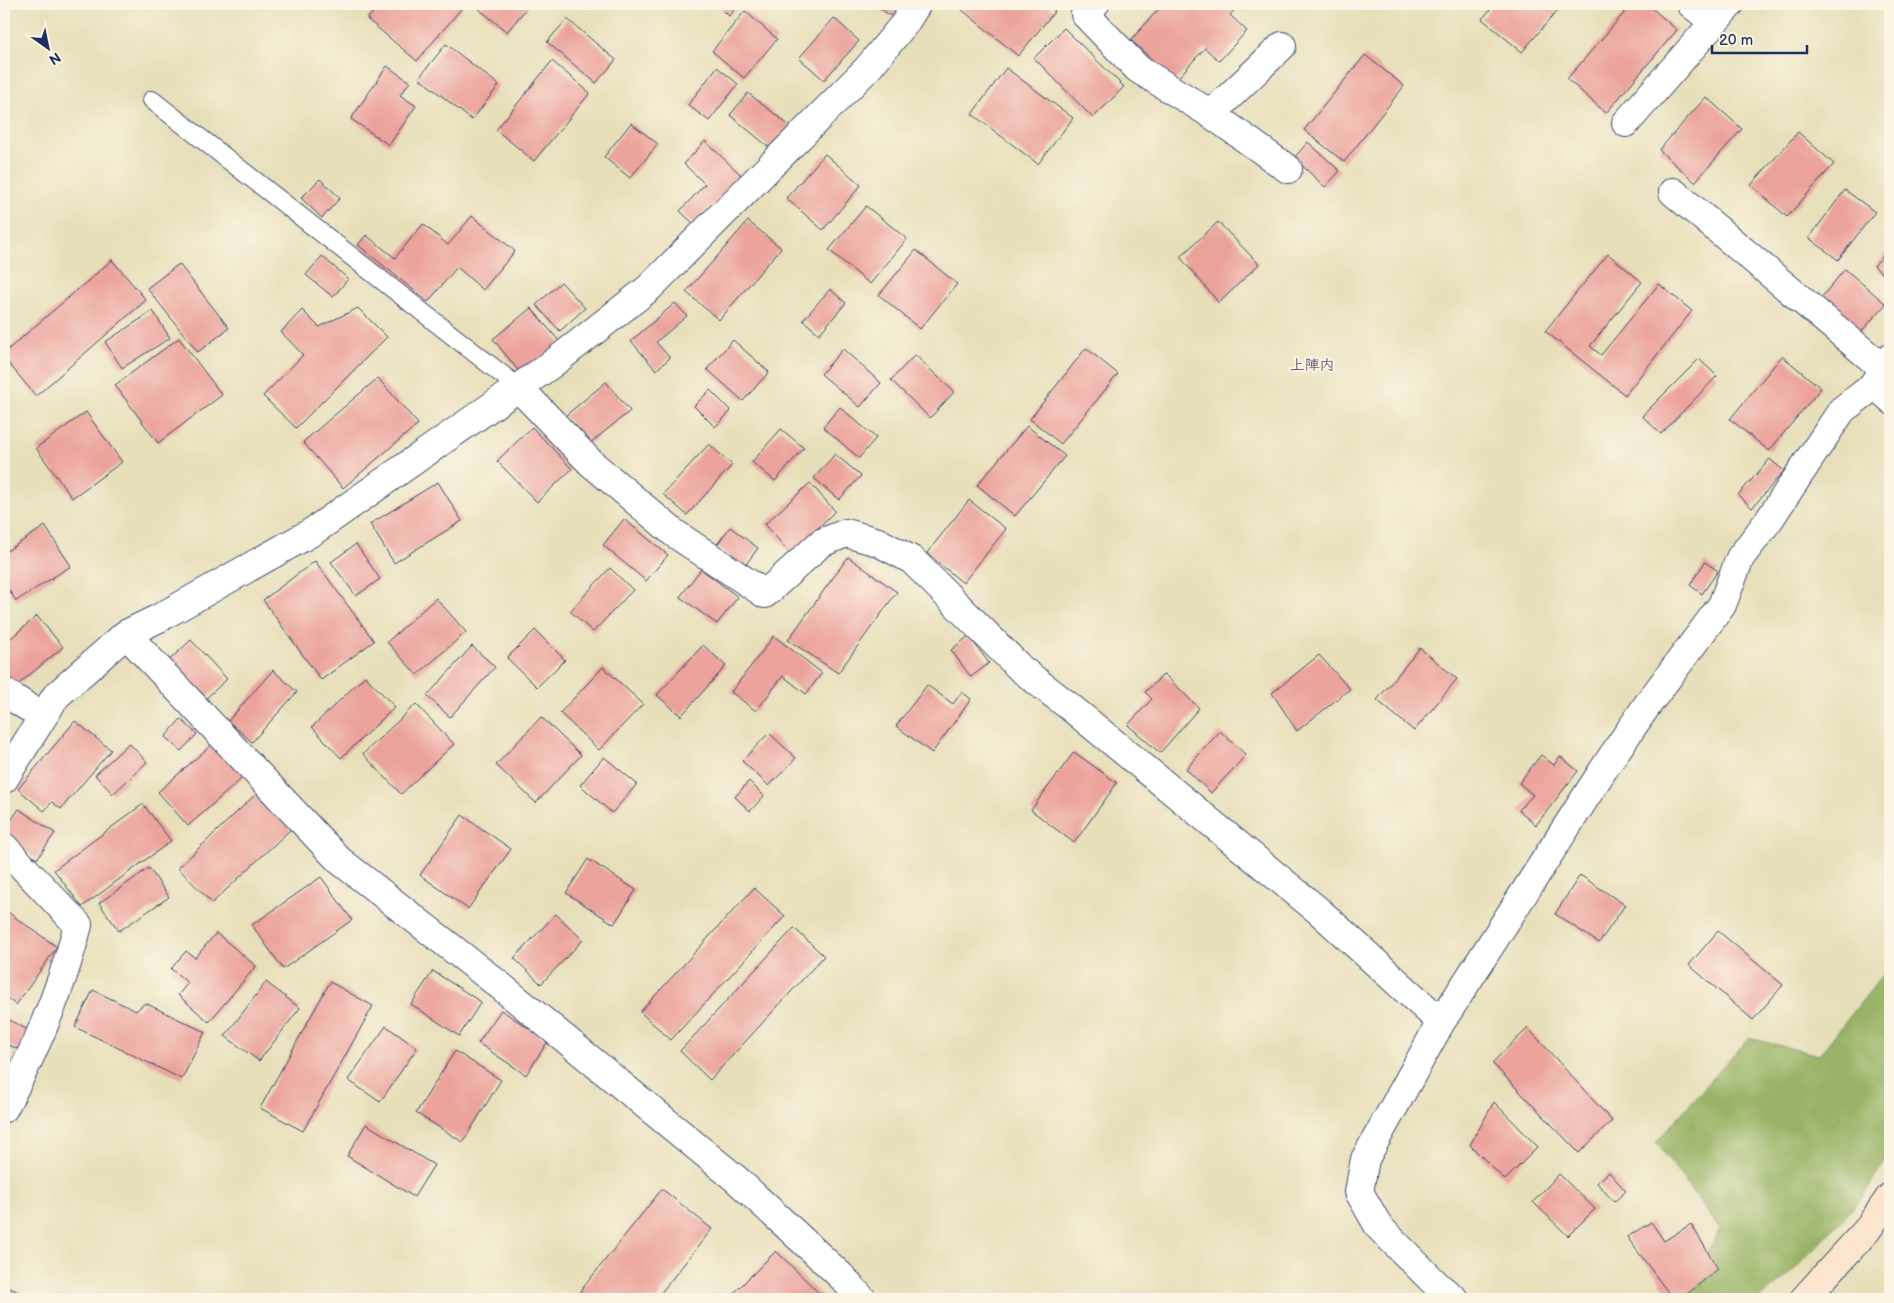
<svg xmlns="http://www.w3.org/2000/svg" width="1894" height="1303" font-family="'Balsamiq Sans','Klee One',sans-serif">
	<rect width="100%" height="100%" fill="#fcf5e5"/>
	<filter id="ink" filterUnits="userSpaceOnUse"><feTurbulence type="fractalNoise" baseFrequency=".02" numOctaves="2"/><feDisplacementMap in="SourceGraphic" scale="10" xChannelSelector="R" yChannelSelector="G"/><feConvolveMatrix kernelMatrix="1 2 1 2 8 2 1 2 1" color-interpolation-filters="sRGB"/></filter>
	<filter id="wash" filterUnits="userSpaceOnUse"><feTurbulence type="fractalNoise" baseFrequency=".0096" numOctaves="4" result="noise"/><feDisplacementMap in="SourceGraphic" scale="20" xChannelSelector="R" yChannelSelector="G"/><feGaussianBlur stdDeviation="1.12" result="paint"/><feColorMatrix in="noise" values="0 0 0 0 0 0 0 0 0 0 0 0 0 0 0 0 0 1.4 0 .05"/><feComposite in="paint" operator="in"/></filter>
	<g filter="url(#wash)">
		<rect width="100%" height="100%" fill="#e7dfba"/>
		<!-- forest -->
		<path fill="#98b365" stroke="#5a7162" d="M1890 966V1151L1863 1197 1795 1269 1759 1299H1654L1700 1266 1720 1229 1656 1142 1749 1038 1819 1055Z"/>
		<g id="blocks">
			<!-- building -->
			<path fill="#eba39c" d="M380 4H465L417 61 367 19Z
				M484 4H530L507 32 479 9Z
				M717 4H740L729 16Z
				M873 4H908L897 20Z
				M955 4H1046L1055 11 1018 56Z
				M1163 4H1240L1230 15 1247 31 1219 61 1205 48 1175 81 1131 40Z
				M1495 4H1563L1522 52 1482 19Z
				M1632 4H1647L1677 30 1606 113 1567 79Z
				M745 11 777 39 744 78 712 51Z
				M834 18 859 41 824 80 799 58Z
				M567 19 616 60 596 83 547 42Z
				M1064 28 1124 87 1093 118 1034 58Z
				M446 44 499 85 472 120 419 78Z
				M1365 55 1404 86 1344 162 1304 130Z
				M552 61 590 93 534 161 496 130Z
				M387 66 410 82 400 95 416 106 389 145 351 119Z
				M717 67 738 84 709 121 688 105Z
				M1006 68 1073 118 1038 164 972 114Z
				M748 93 790 126 771 149 730 115Z
				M1706 97 1742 129 1695 182 1659 150Z
				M631 123 658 144 630 178 604 157Z
				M1798 132 1834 164 1787 217 1751 185Z
				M705 141 741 175 694 224 680 211 705 184 684 164Z
				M1308 142 1340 171 1325 187 1294 158Z
				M825 154 861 185 823 230 786 198Z
				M320 179 340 198 322 218 301 198Z
				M1845 190 1875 212 1838 260 1809 238Z
				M866 206 907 239 870 284 829 250Z
				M472 216 515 251 483 290 457 267 428 302 358 245 366 235 395 258 423 224 448 245Z
				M748 221 781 248 719 320 686 292Z
				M1218 222 1259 264 1219 303 1180 257Z
				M1890 248V280L1874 266Z
				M916 250 957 284 920 329 879 295Z
				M1608 254 1642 282 1590 346 1601 355 1659 284 1692 311 1625 395 1545 331Z
				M322 256 348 279 333 297 306 275Z
				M112 260 146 300 36 396 4 358V353Z
				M179 264 229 328 198 352 147 288Z
				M1845 269 1886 304 1860 333 1820 299Z
				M561 282 585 308 560 331 536 305Z
				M830 289 846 303 819 334 803 320Z
				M675 303 687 316 656 342 670 358 656 370 631 341Z
				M358 308 387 337 296 428 263 396 303 355 281 332 302 310 319 327Z
				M531 308 560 342 521 374 493 339Z
				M153 311 170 338 122 368 105 342Z
				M179 338 222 395 158 443 115 385Z
				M733 340 769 372 743 401 707 369Z
				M1086 348 1118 374 1061 444 1030 419Z
				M843 349 881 383 860 407 821 374Z
				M915 355 954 392 930 418 891 380Z
				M1782 356 1821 388 1769 451 1730 419Z
				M1699 359 1717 376 1661 434 1642 416Z
				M378 378 418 424 343 488 303 442Z
				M606 382 630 411 588 445 565 416Z
				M710 390 731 411 715 427 694 406Z
				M840 407 876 438 859 458 823 427Z
				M86 412 122 462 72 498 36 448Z
				M1027 426 1065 456 1015 516 977 485Z
				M532 427 572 469 537 502 497 461Z
				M781 429 804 448 775 481 752 462Z
				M709 444 732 465 687 515 663 494Z
				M835 454 861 476 839 500 814 478Z
				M1770 459 1784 471 1752 508 1738 495Z
				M438 482 462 521 394 563 370 524Z
				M810 483 835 511 791 555 765 524Z
				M969 500 1006 529 963 583 927 553Z
				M624 519 668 555 646 581 603 545Z
				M45 526 71 566 16 601 4 582V553Z
				M730 527 758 548 744 567 716 546Z
				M356 544 380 579 356 596 331 562Z
				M848 557 897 592 838 673 788 640Z
				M315 561 374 641 321 680 263 600Z
				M1705 562 1718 571 1702 594 1690 585Z
				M610 568 633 590 593 632 570 611Z
				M701 569 738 597 717 624 680 597Z
				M436 598 466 632 417 675 387 642Z
				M37 616 63 647 9 692 4 686V644Z
				M535 630 565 660 537 687 507 658Z
				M774 636 822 673 806 694 783 676 756 711 731 692Z
				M969 636 989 663 971 677 951 650Z
				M191 640 227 679 202 702 165 664Z
				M703 645 726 666 681 716 657 695Z
				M472 646 495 667 450 717 427 696Z
				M1420 648 1457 679 1414 731 1377 700Z
				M1319 655 1350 689 1297 731 1272 693Z
				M603 667 643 704 599 750 560 713Z
				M273 670 297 692 252 742 228 721Z
				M1164 674 1199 708 1160 753 1128 725 1152 699 1145 692Z
				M365 676 395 707 341 758 312 727Z
				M927 685 953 704 962 692 971 699 932 753 896 726Z
				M416 704 454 744 401 794 363 754Z
				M541 717 581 755 536 803 496 765Z
				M181 719 197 734 181 751 165 737Z
				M75 721 111 750 61 809 52 802 44 811 18 789Z
				M1220 731 1246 755 1211 793 1186 769Z
				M769 733 796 758 769 786 742 761Z
				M218 739 248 773 188 826 158 792Z
				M129 743 147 762 113 794 95 775Z
				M1074 752 1117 783 1074 843 1031 810Z
				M1541 755 1554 765 1560 756 1578 771 1536 825 1519 810 1533 795 1519 783Z
				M604 757 637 784 612 813 580 785Z
				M749 781 764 796 750 811 735 797Z
				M257 793 291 829 212 903 178 868Z
				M143 804 171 841 82 907 54 870Z
				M19 809 55 833 37 859 4 836V831Z
				M462 815 511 849 468 909 420 875Z
				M588 859 636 890 614 924 566 893Z
				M149 868 169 897 119 931 99 903Z
				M1580 875 1625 905 1599 943 1555 914Z
				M321 877 352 920 283 969 252 925Z
				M754 888 785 916 671 1040 640 1012Z
				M5 910 57 947 16 1005 4 996Z
				M556 914 583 940 541 984 514 958Z
				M794 928 824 956 710 1080 680 1051Z
				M1718 931 1783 985 1753 1020 1689 965Z
				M216 933 256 966 209 1022 178 995 188 983 171 969 186 951 195 958Z
				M433 971 481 1002 459 1036 411 1004Z
				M266 982 300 1008 259 1061 225 1036Z
				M330 982 373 1006 303 1131 260 1108Z
				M93 990 136 1011 145 1003 205 1032 182 1079 75 1027Z
				M501 1010 548 1041 526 1075 478 1043Z
				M5 1018 28 1030 18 1049 4 1043Z
				M386 1026 417 1048 380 1102 348 1080Z
				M1528 1028 1612 1121 1579 1153 1492 1063Z
				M455 1051 501 1080 463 1142 416 1113Z
				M1494 1102 1538 1147 1505 1180 1470 1145Z
				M366 1124 434 1165 414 1197 347 1156Z
				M1609 1172 1626 1191 1614 1202 1597 1183Z
				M1559 1174 1595 1209 1568 1236 1533 1202Z
				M662 1189 712 1229 656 1299H574Z
				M1651 1222 1664 1241 1691 1224 1718 1269 1681 1299H1673L1627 1237Z
				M776 1251 825 1299H728Z
				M4 1286 36 1299H4Z"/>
		</g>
	</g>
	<g filter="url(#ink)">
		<use href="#blocks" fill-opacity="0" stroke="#3a496c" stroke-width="1"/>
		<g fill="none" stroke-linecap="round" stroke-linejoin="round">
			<defs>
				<path id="service" d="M152 100 518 387
					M1871 388 1890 405"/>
				<path id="minor" d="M1095 4 1085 14 1138 69 1211 114 1282 46
					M1691 4 1714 22
					M1211 114 1288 169
					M1626 123 1730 4
					M1673 192 1884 369
					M518 387 591 463 674 533 765 594 821 543 846 533 878 542 912 560 1021 669 1070 707 1320 912 1441 1022
					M126 634 339 860 503 988 736 1179 841 1276 862 1299
					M4 692 42 716
					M4 779 56 696 126 634 159 618 312 532 552 364 649 288 868 68 905 23 917 4
					M4 847 78 925C62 988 35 1051 4 1108
					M1454 1299 1439 1287 1379 1227 1359 1192 1365 1159 1441 1022 1607 764 1648 704 1722 605 1740 558 1769 520 1842 410 1871 388 1890 358"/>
				<path id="secondary" d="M1804 1299 1867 1230 1890 1197"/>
			</defs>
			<!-- service casing -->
			<use href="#service" stroke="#3a496c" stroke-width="20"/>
			<!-- minor casing -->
			<use href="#minor" stroke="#3a496c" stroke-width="30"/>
			<!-- secondary casing -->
			<use href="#secondary" stroke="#3a496c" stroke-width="30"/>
			<!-- service -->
			<use href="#service" stroke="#fff" stroke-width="18"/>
			<!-- minor -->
			<use href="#minor" stroke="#fff" stroke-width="28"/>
			<!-- secondary -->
			<use href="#secondary" stroke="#fbe5cf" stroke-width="28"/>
		</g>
	</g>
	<g text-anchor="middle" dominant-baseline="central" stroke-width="4" stroke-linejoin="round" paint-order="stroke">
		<!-- neighbourhood labels -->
		<g font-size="15" font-weight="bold" fill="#645874" stroke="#fcf5e5">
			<text x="1312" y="365">上陣内</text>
		</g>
	</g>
	<!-- margin -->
	<rect width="1894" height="1303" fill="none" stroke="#fcf5e5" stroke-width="20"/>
	<!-- north arrow -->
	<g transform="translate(48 48) rotate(147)" stroke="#fcf5e5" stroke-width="4" paint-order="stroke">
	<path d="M0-4L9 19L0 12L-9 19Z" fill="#1b2f5e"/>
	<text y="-8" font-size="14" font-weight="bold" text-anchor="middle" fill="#1b2f5e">N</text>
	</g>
	<!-- scale -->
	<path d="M1712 45v8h95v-8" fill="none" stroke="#1b2f5e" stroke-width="2.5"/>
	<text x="1719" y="45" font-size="15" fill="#1b2f5e" stroke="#fcf5e5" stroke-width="4" paint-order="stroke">20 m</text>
</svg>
